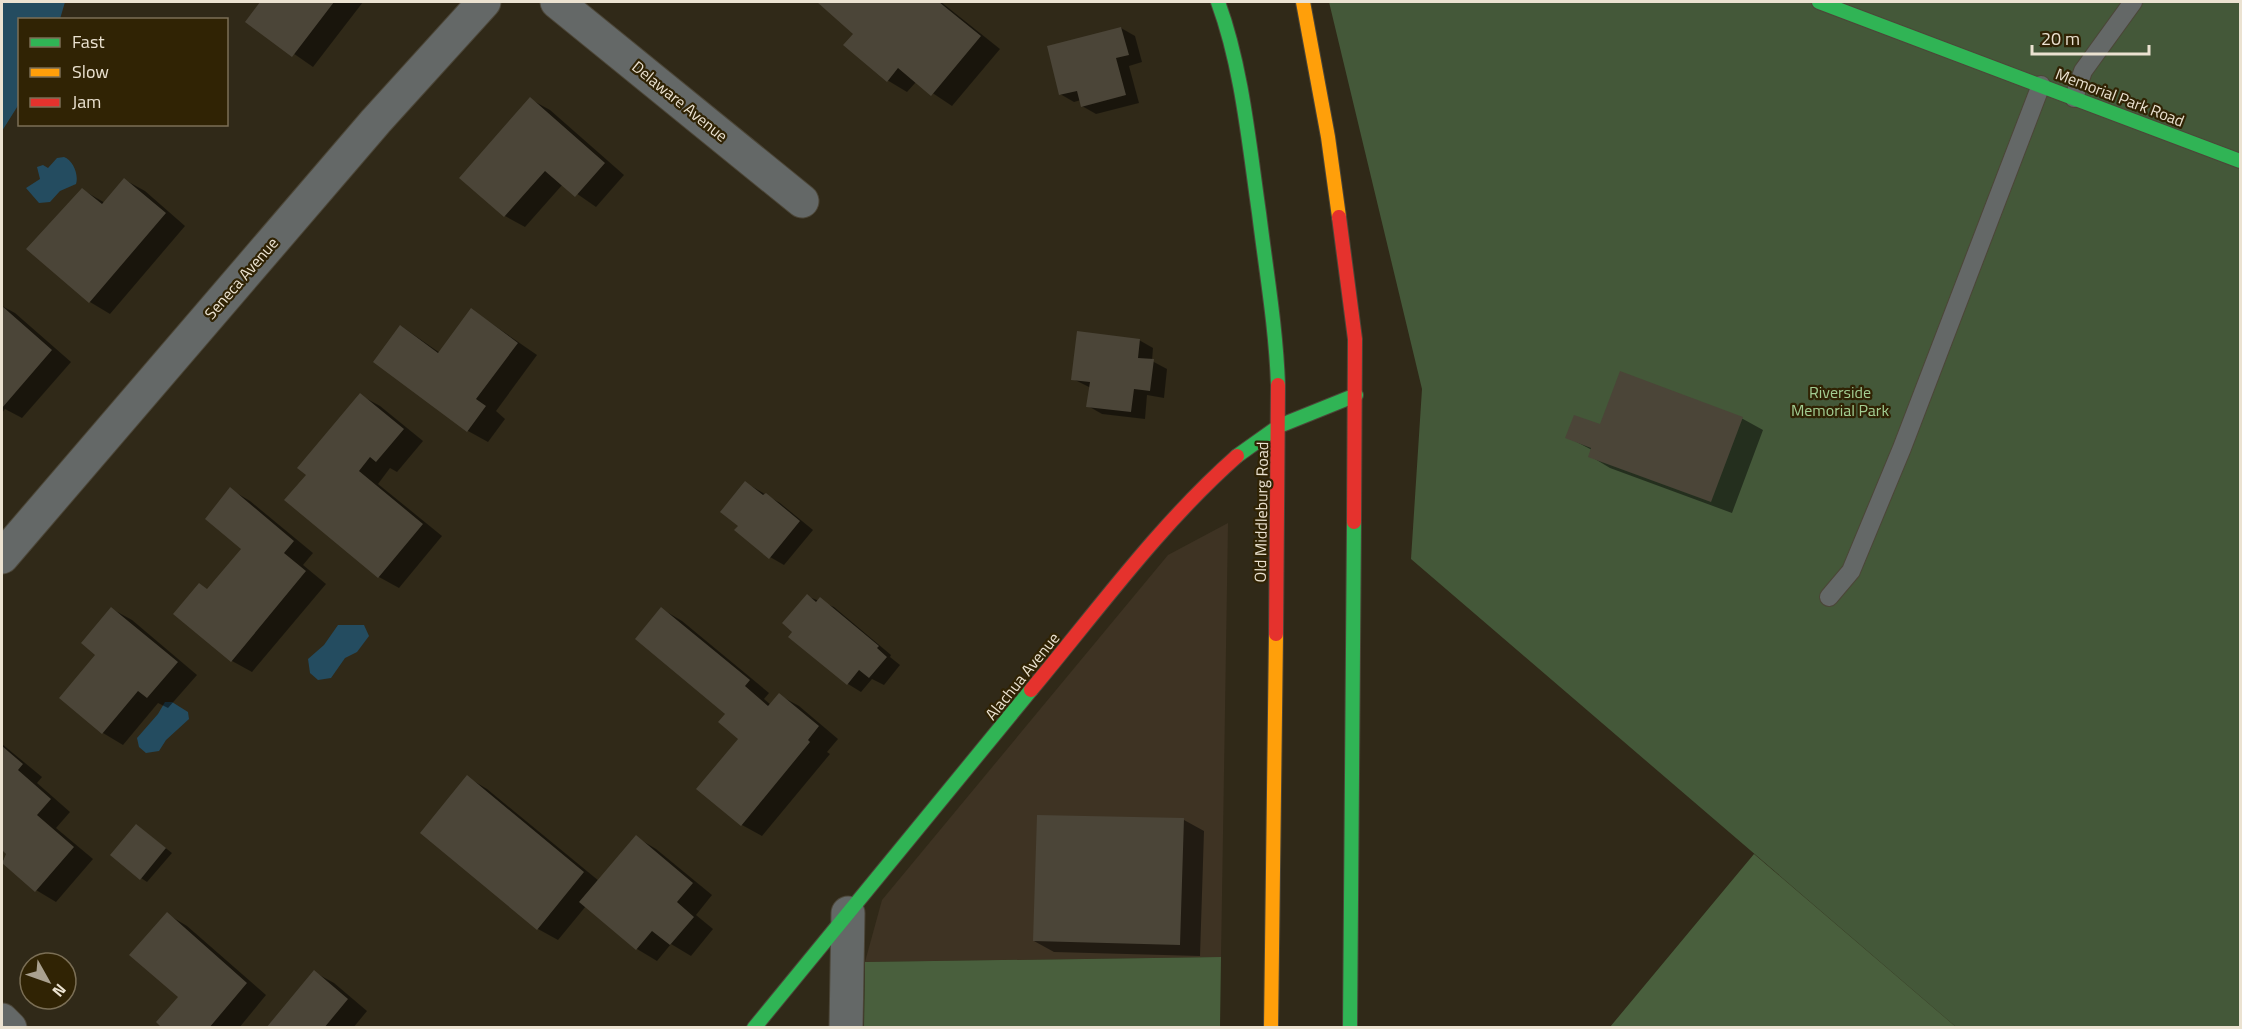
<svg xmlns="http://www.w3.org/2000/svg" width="2242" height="1029" font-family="'Titillium Web',sans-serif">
	<rect width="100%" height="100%" fill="#302918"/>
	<!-- industrial -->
	<path fill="#3e3323" d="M1228 523 1221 957 865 962 882 900 1168 555Z"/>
	<!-- green -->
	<path fill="#445839" d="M1329 2H2240V1027H1956L1411 559 1422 389Z"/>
	<!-- forest -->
	<path fill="#495f3d" d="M1754 854 1956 1027H1610Z
		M1221 957 1220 1027H864L865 962Z"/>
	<!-- water -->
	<path fill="#244c60" d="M2 2H65L60 19 20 20 19 104 2 131Z
		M64 157C73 160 79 175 76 184L60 191 50 202 39 203 26 188 40 179 37 167 43 165 48 168 57 158Z
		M338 625H364L369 636 357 652 345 658 331 678 318 680 310 673 308 659 324 645Z
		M165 702H172L188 712 189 719 166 740 159 751 146 753 139 747 137 738 158 714Z"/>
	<!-- shadow -->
	<path fill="#0007" d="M262 2H363L313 67 247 21Z
		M819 2H941L1000 49 952 106 916 82 907 92 887 80 855 33Z
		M1121 28 1135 36 1142 62 1129 66 1139 103 1096 114 1082 106 1081 100 1074 102 1060 94Z
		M530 99 550 110 624 175 596 207 563 184 525 227 505 216Z
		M125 180 145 191 185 226 110 314 90 302 28 249 83 190 105 203Z
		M2 306 15 313 71 362 22 418 5 409 2 413Z
		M472 310 537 355 496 411 505 419 488 442 468 431 401 326 440 353Z
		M1139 340 1153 348 1152 361 1167 369 1164 398 1147 395 1145 419 1102 414 1088 406 1091 388 1073 379Z
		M1621 373 1743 419 1763 430 1732 513 1610 468 1590 456 1592 450 1567 437 1601 426Z
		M360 395 380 406 423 441 397 472 390 468 378 484 442 536 399 588 379 577 308 474Z
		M746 483 780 503 813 530 784 565 770 557 740 526Z
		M230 489 250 501 313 553 303 565 326 584 252 672 232 661 208 590 243 549Z
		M807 596 834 607 891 655 890 657 900 665 884 685 872 679 861 692 848 684Z
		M112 609 132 620 197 675 168 708 158 703 123 745 103 733 61 698 97 655Z
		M662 609 682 621 769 693 764 699 771 705 779 695 799 706 838 739 827 752 830 754 762 836 742 825 740 739Z
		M2 744 42 777 37 783 70 812 56 828 93 859 56 902 36 890 2 861 8 854 2 848Z
		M467 777 487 789 599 881 636 837 656 849 712 895 696 915 713 929 691 956 671 944 657 961 637 949 586 906 558 940 538 929Z
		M1184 820 1204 831 1200 956 1054 952 1034 941Z
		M136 825 172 853 147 882 141 878Z
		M167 914 187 926 266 995 239 1028H164L180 997Z
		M314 972 334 983 367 1011 353 1028H268Z"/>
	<!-- building -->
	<path fill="#4b4538" d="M260 2H334L292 57 245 22Z
		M817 2H939L981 36 931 96 898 68 887 82 843 45 853 34Z
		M1121 27 1129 55 1116 58 1126 95 1081 107 1077 91 1059 95 1047 46Z
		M530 97 605 163 575 197 545 171 504 217 459 178Z
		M124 178 166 213 89 303 26 249 82 188 102 204Z
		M2 306 52 350 2 408Z
		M471 308 518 343 476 399 486 406 467 432 373 362 400 325 438 353Z
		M1077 331 1140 339 1138 358 1154 359 1150 391 1134 389 1131 412 1086 407 1090 382 1071 380Z
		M1620 371 1743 417 1711 502 1588 457 1591 448 1565 438 1574 415 1600 424Z
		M360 393 404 429 376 462 370 457 359 471 423 524 378 578 284 500 306 475 297 468Z
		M745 481 763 495 766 493 800 521 769 559 734 530 738 526 720 512Z
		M230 487 294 541 284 553 306 571 231 662 173 614 199 583 207 589 241 549 205 519Z
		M807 594 816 602 820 597 879 646 877 648 887 657 869 678 859 670 847 685 788 637 792 632 782 623Z
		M111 607 178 662 147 698 138 691 102 734 59 698 95 655 81 643Z
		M661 607 750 680 745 686 768 706 779 693 819 726 808 740 810 742 741 826 696 789 738 739 718 722 725 714 635 639Z
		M2 746 23 764 18 770 51 799 37 815 74 847 35 892 2 863 6 854 2 850Z
		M467 775 584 872 537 930 420 833Z
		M1037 815 1184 818 1180 945 1033 941Z
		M136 824 166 848 140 880 110 855Z
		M636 835 693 883 677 902 694 917 670 945 652 931 636 950 579 902Z
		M167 912 247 983 209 1028H162L156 1022 178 997 129 955Z
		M314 970 348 999 324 1028H266Z"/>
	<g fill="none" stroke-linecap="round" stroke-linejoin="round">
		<defs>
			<path id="lane" d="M2074 98 2083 71 2133 2
				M1829 597 1851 571 1902 448 2041 85"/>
			<path id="street" d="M557 2 802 201
				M2 557 376 121 484 2
				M2 1020 10 1028
				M846 1028 848 913"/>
			<path id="fast" d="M1218 2C1242 67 1249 144 1259 213 1266 270 1276 327 1278 385
				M1819 2 2240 161
				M1237 456 1279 426 1356 395
				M754 1028 1031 690
				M1350 1028 1354 522"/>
			<path id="slow" d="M1303 2 1328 137 1339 217
				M1271 1028 1276 634"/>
			<path id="jam" d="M1339 217 1355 339 1354 522
				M1276 634 1278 385
				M1031 690C1097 611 1159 525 1237 456"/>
		</defs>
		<!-- lane casing -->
		<use href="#lane" stroke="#4c4638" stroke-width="20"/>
		<!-- street casing -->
		<use href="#street" stroke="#4c4638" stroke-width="35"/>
		<!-- fast casing -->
		<use href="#fast" stroke="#4c4638" stroke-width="16"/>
		<!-- slow casing -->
		<use href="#slow" stroke="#4c4638" stroke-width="16"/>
		<!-- jam casing -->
		<use href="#jam" stroke="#4c4638" stroke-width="16"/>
		<!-- lane -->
		<use href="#lane" stroke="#646867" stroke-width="18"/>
		<!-- street -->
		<use href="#street" stroke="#646867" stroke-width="33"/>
		<!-- fast -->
		<use href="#fast" stroke="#30b455" stroke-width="14"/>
		<!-- slow -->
		<use href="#slow" stroke="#ff9f0a" stroke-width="14"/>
		<!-- jam -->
		<use href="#jam" stroke="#e5322d" stroke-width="14"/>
	</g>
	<g text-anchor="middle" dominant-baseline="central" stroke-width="4.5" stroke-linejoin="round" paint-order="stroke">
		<!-- street labels -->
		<g font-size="16" fill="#ebe2d1" stroke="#302304">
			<text transform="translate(2120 97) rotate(21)">Memorial Park Road</text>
			<text transform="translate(680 101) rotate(39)">Delaware Avenue</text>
			<text transform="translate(241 278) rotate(-49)">Seneca Avenue</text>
			<text transform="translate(1261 512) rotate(-89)">Old Middleburg Road</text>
			<text transform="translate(1022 676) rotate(-51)">Alachua Avenue</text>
		</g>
		<!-- park labels -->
		<g font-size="16" fill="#a3ce93" stroke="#302304">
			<text x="1840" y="392">Riverside<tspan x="1840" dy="18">Memorial Park</tspan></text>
		</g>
	</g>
	<!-- border -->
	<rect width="2242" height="1029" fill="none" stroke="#ebe2d1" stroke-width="6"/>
	<!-- legend -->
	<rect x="18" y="18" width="210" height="108" fill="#302304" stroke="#7b6f56" stroke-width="1.5"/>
	<rect x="30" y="38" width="30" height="9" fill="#30b455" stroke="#7b6f56" stroke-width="1.5"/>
	<text x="72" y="48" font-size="18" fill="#ebe2d1">Fast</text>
	<rect x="30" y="68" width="30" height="9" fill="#ff9f0a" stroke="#7b6f56" stroke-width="1.5"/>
	<text x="72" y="78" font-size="18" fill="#ebe2d1">Slow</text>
	<rect x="30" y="98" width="30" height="9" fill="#e5322d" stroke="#7b6f56" stroke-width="1.5"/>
	<text x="72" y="108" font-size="18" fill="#ebe2d1">Jam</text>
	<!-- north arrow -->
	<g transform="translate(48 981) rotate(130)"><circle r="28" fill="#302304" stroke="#7b6f56" stroke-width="1.5"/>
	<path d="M0-4.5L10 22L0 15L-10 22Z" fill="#aaa190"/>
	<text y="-9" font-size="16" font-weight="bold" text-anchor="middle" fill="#ebe2d1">N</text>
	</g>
	<!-- scale -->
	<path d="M2032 45v9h117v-9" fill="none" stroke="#ebe2d1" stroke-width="3"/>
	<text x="2041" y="45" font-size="18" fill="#ebe2d1" stroke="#302304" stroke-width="4.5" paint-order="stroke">20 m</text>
</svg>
